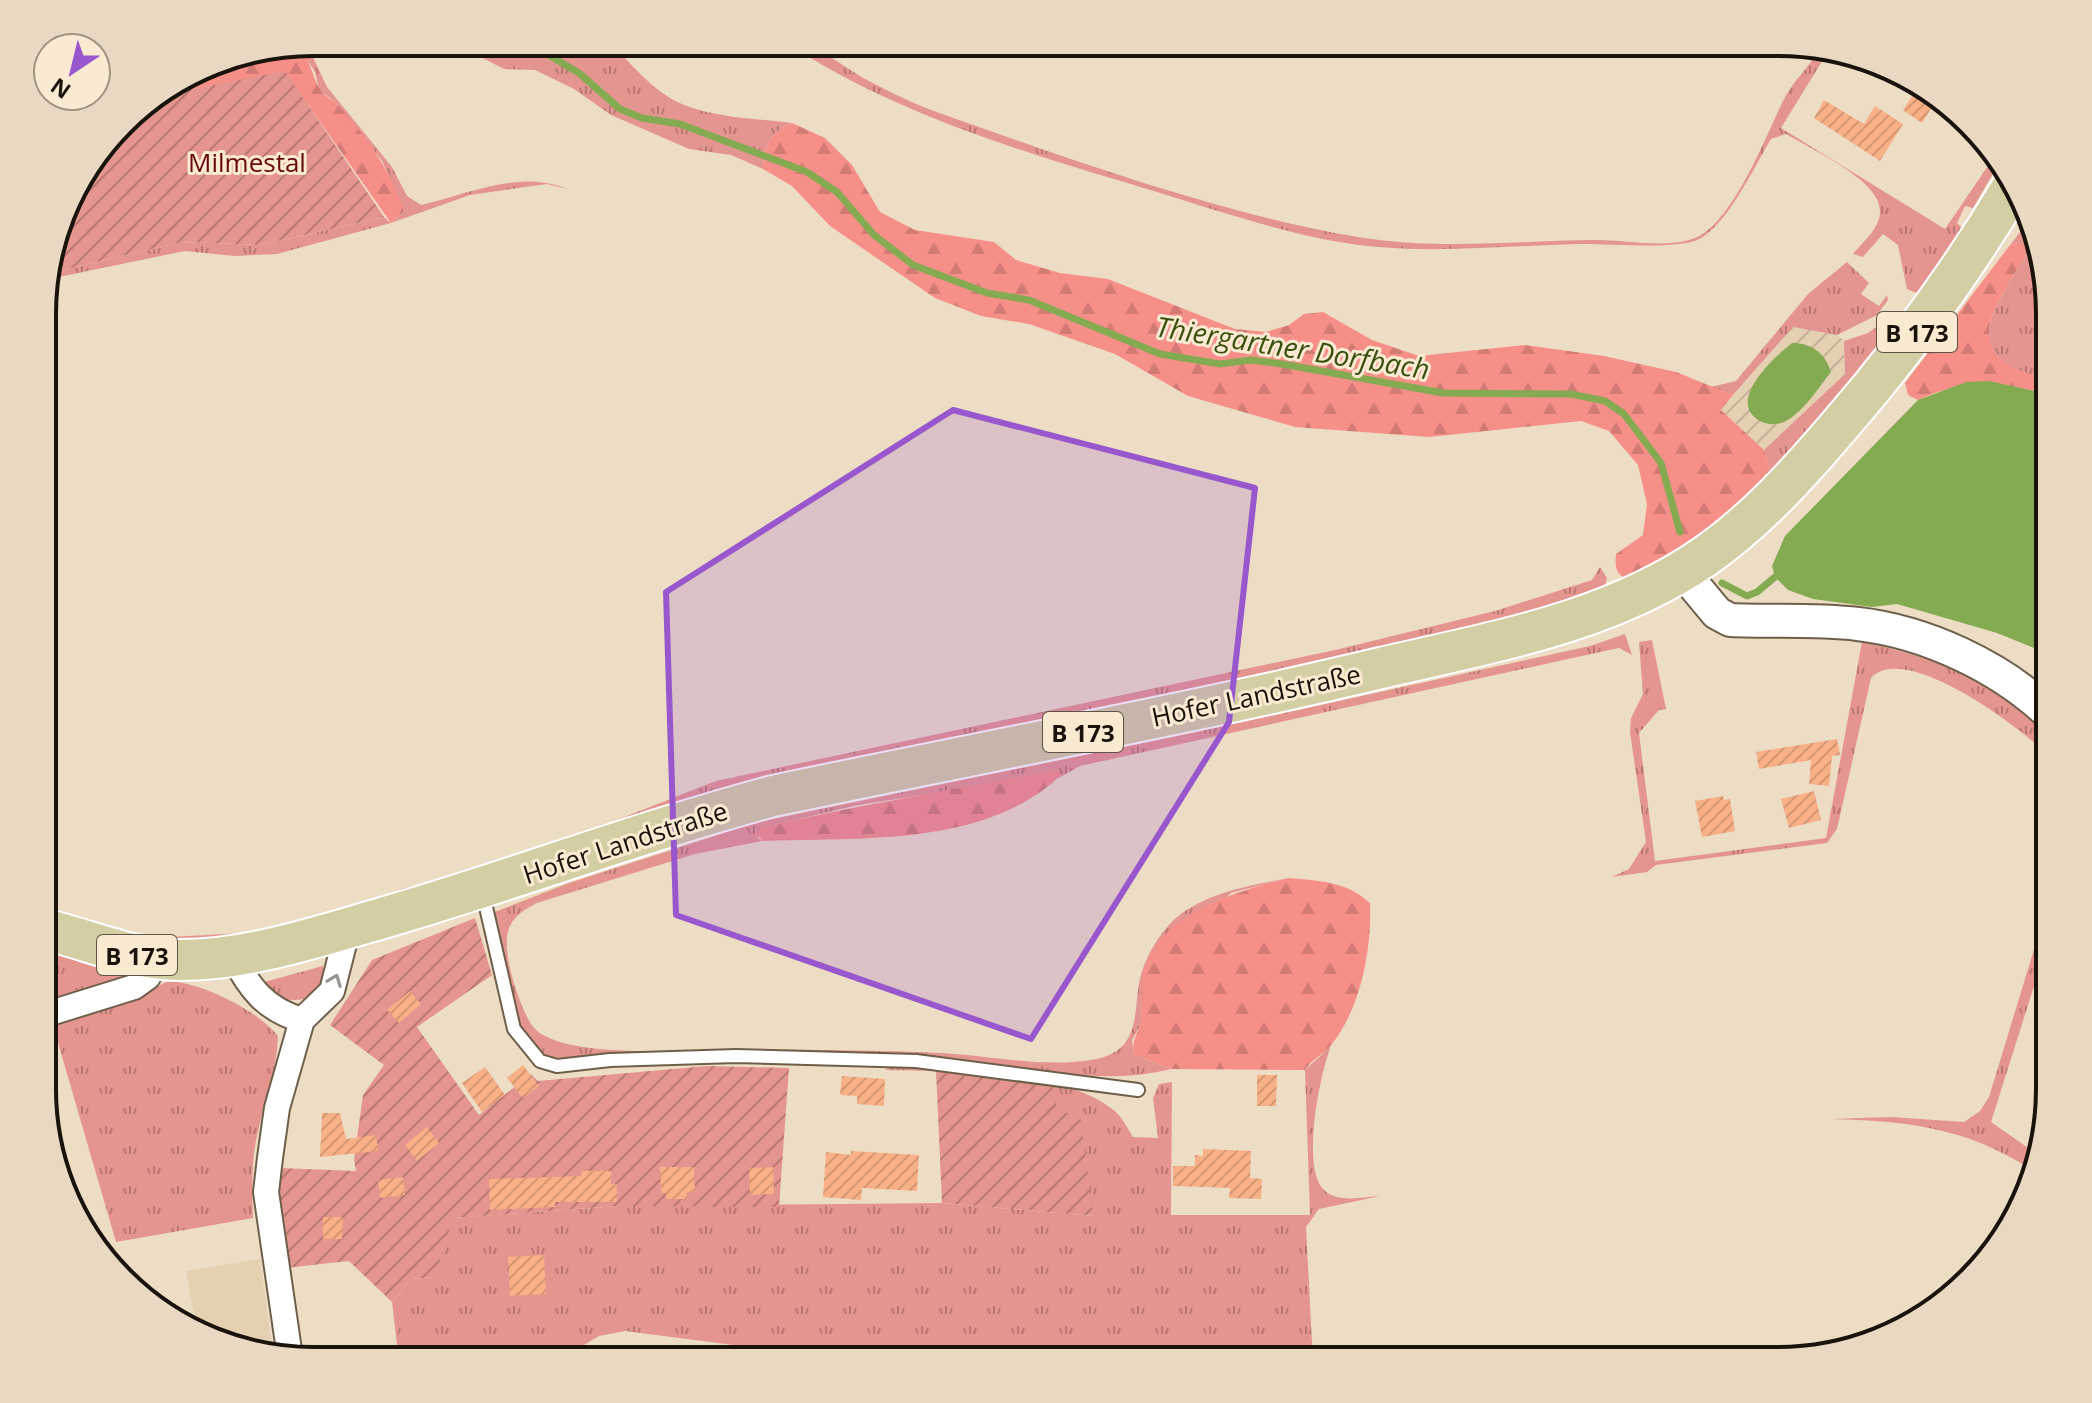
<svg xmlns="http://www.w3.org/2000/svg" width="2092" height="1403" font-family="'Open Sans',sans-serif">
	<defs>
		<pattern id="industrial-furrows" width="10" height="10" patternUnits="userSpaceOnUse" patternTransform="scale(2)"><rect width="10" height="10" fill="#e5d0b2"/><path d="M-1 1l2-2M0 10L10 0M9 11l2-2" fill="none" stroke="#c4b298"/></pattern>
		<pattern id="grass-tufts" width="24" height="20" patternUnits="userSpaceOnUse" patternTransform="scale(2)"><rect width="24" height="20" fill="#e5958f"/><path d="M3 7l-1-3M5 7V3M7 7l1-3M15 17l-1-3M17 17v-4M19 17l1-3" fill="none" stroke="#b97873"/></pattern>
		<pattern id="forest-firs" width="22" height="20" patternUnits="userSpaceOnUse" patternTransform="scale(2)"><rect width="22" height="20" fill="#f68f88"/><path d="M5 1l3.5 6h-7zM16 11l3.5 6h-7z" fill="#d27a74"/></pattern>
		<pattern id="garden-furrows" width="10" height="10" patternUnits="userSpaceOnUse" patternTransform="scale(2)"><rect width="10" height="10" fill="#e5958f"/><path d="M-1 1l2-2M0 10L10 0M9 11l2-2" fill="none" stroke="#b97873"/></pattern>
		<pattern id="building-hatch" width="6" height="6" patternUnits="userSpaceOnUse" patternTransform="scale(2)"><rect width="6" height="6" fill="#f8b087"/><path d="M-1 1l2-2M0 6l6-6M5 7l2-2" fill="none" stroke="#d49673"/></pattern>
	</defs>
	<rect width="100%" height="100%" fill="#eeddc5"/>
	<!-- built -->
	<path fill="#e5d0b2" d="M260 1259 273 1354 227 1347 197 1332 186 1271Z"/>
	<!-- industrial -->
	<path fill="url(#industrial-furrows)" d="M1793 327 1837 335 1844 341 1845 374 1764 450 1721 410Z"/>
	<!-- grass -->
	<path fill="url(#grass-tufts)" d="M459 42H611C628 62 648 84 670 98 704 118 754 118 792 123 770 133 764 145 763 169L731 155 689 149 611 115 574 89 535 70 504 69 469 51Z
		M785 42C816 42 839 64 865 79 890 92 916 105 942 114 1073 160 1221 214 1358 237 1434 250 1516 241 1593 240 1624 239 1673 251 1701 235 1735 215 1765 139 1782 103 1791 83 1809 67 1820 49L1829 50 1781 128 1945 229 1994 157 1999 163 1973 208 1965 206 1957 223 1962 228 1954 252 1919 294 1907 289 1898 245 1883 234 1863 257 1853 254C1862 243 1880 228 1880 212 1882 181 1811 149 1786 134L1771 139C1754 167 1726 228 1697 240 1673 250 1607 243 1577 244 1503 246 1432 254 1359 245 1296 237 1221 212 1160 193 1031 154 899 117 785 42Z
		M302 44 312 55 327 87 392 167 407 196 421 205C469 194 519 169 567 189L547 184 470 195 391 223 277 254 234 256 185 251 44 280 46 274 181 242 260 245 384 217 391 223 404 211 382 161 337 104 319 89 315 72 298 45Z
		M2027 223 2049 297V379C1954 360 1992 311 2026 255L2018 243 2010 245Z
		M1847 262 1869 283 1861 294 1879 306 1887 295 1888 300 1877 315 1837 335 1793 327 1733 395 1711 387 1736 381 1808 294Z
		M1891 316 1904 323 1757 491 1770 466 1764 450 1845 374 1844 341 1868 333Z
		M1600 567 1607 578 1604 590 1562 609 479 880 189 949 112 931 170 937 262 932 368 904 404 888 442 883 520 858 716 781 1335 650 1495 611 1592 580Z
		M1625 634 1632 655 1619 648 1568 659 1080 766 1057 779 1063 773 858 805 761 828 758 838 762 841 695 854 537 903C527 908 515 915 510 926 499 947 519 1005 531 1024 554 1062 697 1049 741 1049 808 1050 875 1050 941 1053 986 1055 1069 1072 1109 1055 1142 1041 1133 1002 1141 975 1146 956 1161 931 1176 918 1207 892 1249 886 1288 878L1231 893 1144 974 1141 1024 1132 1040 1134 1054 1171 1069C1091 1090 1004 1059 923 1056 810 1053 695 1060 582 1061L541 1055 522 1031 492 913 569 883 758 822 1201 731 1590 646Z
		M1652 640 1666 709 1659 710 1639 733 1655 861 1826 838 1862 642C1930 656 1998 680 2049 730V756C2023 729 1905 640 1871 678L1837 829 1827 843 1656 865 1647 872 1612 877 1629 869 1646 842 1630 732 1631 718 1643 694 1639 642Z
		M2049 900V939L1991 1122 2034 1152 2029 1168C1964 1127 1906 1121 1831 1119L1891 1117 1964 1122 1980 1111 1989 1097Z
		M44 943 132 967 131 980 44 1009Z
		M323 966C326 997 303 1005 277 997L264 982Z
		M168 981C200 982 258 1010 278 1036 277 1071 264 1102 257 1136 251 1163 252 1191 253 1218L116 1242 56 1036 44 1041V1023L127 1003Z
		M1331 1046C1320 1073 1300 1171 1325 1191 1339 1203 1362 1197 1380 1196L1319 1209 1306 1227 1313 1361H856L625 1331 599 1336 557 1361H399L392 1302 411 1279 435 1277 452 1218 619 1206 942 1203 1093 1216 1056 1107V1086L936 1071 885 1070 890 1066C953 1066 1067 1070 1116 1112 1123 1119 1128 1129 1133 1137L1158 1138 1153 1098 1159 1084 1172 1082 1171 1215H1310L1305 1070Z"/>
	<!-- forest -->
	<path fill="url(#forest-firs)" d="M298 45C311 60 312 77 320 89 324 96 333 100 339 106 367 138 391 171 404 211L391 223 285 72 157 96 210 63Z
		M792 123 825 138 852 165 880 212 915 230 994 242 1016 260 1060 273 1108 279 1235 329 1266 332 1289 325 1304 314 1323 312 1372 340 1419 356 1525 345 1604 356 1676 372 1733 395 1721 410 1764 450 1770 466C1743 518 1679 554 1627 579 1615 574 1615 566 1616 554L1643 535 1647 504 1638 465 1609 431 1581 421 1429 437 1295 427 1188 396 1115 354 1029 324 981 316 935 298 830 226 792 186 763 169C764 145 770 133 792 123Z
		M2018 243 2025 246 2026 255C1992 311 1954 359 2049 379V394C1994 382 1972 376 1918 400L1908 395 1905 383 2010 245Z
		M1057 770 1063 773C987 848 860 837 762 841L756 833 760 828C858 805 958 789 1057 770Z
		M1288 878C1320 881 1346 881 1370 903 1372 948 1361 1009 1331 1045 1324 1054 1312 1059 1305 1070L1171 1069 1134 1054C1131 1038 1139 1034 1141 1020 1143 1006 1141 991 1143 977 1155 914 1236 892 1288 878Z"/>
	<!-- garden -->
	<path fill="url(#garden-furrows)" d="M285 71 384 217 260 245 181 242 46 274 70 193 134 110 157 96Z
		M475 918 492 975 417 1027 479 1115 531 1074 538 1081 707 1066 789 1068 779 1207 619 1206 453 1218 435 1277 411 1279 392 1302 349 1261 285 1268 279 1220 280 1168 356 1171 354 1159 363 1095 384 1065 330 1025 372 960Z
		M936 1071 1056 1086V1107L1081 1120 1093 1216 942 1203Z"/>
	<!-- water -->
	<path fill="#84ab51" d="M1792 343C1812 343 1825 353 1831 372 1818 388 1804 412 1784 422 1777 425 1767 425 1760 421 1725 402 1774 357 1792 343Z
		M1989 381 2049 394V654L1997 633 1897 604 1872 607 1813 599 1788 590 1775 577 1772 566 1785 536 1918 400 1966 382Z"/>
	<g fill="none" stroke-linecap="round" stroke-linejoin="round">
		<!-- stream -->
		<path stroke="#84ab51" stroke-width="7" d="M515 42 545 53 579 73 620 109 642 118 680 124 807 172 837 192 874 235 913 265 987 293 1029 300 1160 354 1220 364 1251 360 1282 364 1443 393 1571 394 1605 401 1624 414 1661 463 1680 532
			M1722 583 1747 596 1757 592 1775 577"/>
	</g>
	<!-- building -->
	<path fill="url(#building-hatch)" d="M1916 90 1935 102 1922 123 1903 110Z
		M1824 100 1864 124 1875 106 1903 124 1880 161 1814 118Z
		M1837 739 1840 755 1832 756 1829 786 1809 784 1811 760 1759 769 1756 752Z
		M1814 791 1821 820 1789 828 1781 799Z
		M1723 796 1724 800 1730 799 1735 831 1702 837 1695 801Z
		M410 991 421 1004 399 1023 387 1010Z
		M523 1065 539 1086 523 1098 507 1078Z
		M485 1067 505 1095 482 1112 462 1083Z
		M1257 1075H1277L1276 1106H1257Z
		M842 1076 885 1079 884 1106 857 1104V1096L840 1095Z
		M322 1113H340L346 1139 376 1135 378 1151 320 1157Z
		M427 1127 439 1143 417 1161 405 1145Z
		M1203 1149 1251 1151 1250 1178 1262 1179 1261 1199 1229 1198 1230 1188 1173 1186V1166H1195V1155L1203 1156Z
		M851 1151 919 1155 917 1191 862 1188 861 1200 823 1197 826 1152 851 1155Z
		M660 1167H694L695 1192 687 1193V1199H666V1193H661Z
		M773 1167 774 1194 750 1195 749 1168Z
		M581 1171H611V1184H617V1202H555V1207L490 1210 489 1179 581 1176Z
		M403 1177 405 1195 380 1198 378 1180Z
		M323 1217H343L342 1239H323Z
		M544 1255 546 1294 510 1296 508 1257Z"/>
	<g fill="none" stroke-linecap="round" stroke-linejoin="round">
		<defs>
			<path id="service" d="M483 894 514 1029 540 1061 557 1066 610 1060 736 1056 916 1061 1138 1090"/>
			<path id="minor" d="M233 956C249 988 266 1010 302 1020
				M44 1015 134 987 148 977 155 958
				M290 1357 266 1192 270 1158 277 1108 302 1020 332 991 348 928"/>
			<path id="tertiary" d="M1682 571 1717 613 1730 620C1773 622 1815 619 1858 624 1926 632 1999 666 2049 713"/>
			<path id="primary" d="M44 929C89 940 133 960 180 960 249 960 320 936 386 917 516 879 642 831 773 796 976 753 1180 716 1381 668 1492 642 1608 623 1704 557 1756 521 1799 473 1840 425 1906 349 1963 270 2015 183"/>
		</defs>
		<!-- service casing -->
		<use href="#service" stroke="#6e5f4a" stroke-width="16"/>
		<!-- minor casing -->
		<use href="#minor" stroke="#6e5f4a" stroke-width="28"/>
		<!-- tertiary casing -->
		<use href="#tertiary" stroke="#6e5f4a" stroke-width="36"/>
		<!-- primary casing -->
		<use href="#primary" stroke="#fff" stroke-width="44"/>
		<!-- service -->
		<use href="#service" stroke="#fff" stroke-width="12"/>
		<!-- minor -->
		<use href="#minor" stroke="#fff" stroke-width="24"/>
		<!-- tertiary -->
		<use href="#tertiary" stroke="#fff" stroke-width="32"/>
		<!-- primary -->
		<use href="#primary" stroke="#d4cea4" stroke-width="40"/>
	</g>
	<!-- one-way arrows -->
	<defs><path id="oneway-chevron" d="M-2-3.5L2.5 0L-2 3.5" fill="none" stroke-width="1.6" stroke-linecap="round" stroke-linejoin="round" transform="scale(2)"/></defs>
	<use stroke="#989591" href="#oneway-chevron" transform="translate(335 980) rotate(-69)"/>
	<!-- marked area -->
	<path fill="#9857cc" fill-opacity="0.2" stroke="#9857cc" stroke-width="6" stroke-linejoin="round" d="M953 410 1255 488 1229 722 1031 1039 676 915 666 592Z"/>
	<g text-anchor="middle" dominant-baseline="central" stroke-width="6" stroke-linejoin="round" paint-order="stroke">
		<!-- shield labels -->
		<g fill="#fbead2" stroke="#5d5447" stroke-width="2">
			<rect x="1877" y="312" width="80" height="40" rx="6"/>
			<rect x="1043" y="712" width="80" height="40" rx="6"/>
			<rect x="97" y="935" width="80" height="40" rx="6"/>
		</g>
		<g font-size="24" font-weight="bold" fill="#19130b">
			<text x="1917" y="332">B 173</text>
			<text x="1083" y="732">B 173</text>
			<text x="137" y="955">B 173</text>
		</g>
		<!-- park labels -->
		<g font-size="26" fill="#66080f" stroke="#fbead2">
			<text x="247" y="162">Milmestal</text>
		</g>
		<!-- street labels -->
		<g font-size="26" fill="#19130b" stroke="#fbead2">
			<text transform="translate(1256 695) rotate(-12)">Hofer Landstraße</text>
			<text transform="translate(625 842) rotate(-18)">Hofer Landstraße</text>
		</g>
		<!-- water labels -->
		<g font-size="28" font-style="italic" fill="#37500f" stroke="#fbead2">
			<text transform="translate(1293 347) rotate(9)">Thiergartner Dorfbach</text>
		</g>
	</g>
	<!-- crop -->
	<path d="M0 0H2092V1403H0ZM314 56H1778A258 258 0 0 1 2036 314V1089A258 258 0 0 1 1778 1347H314A258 258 0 0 1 56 1089V314A258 258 0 0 1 314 56Z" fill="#e9d9c2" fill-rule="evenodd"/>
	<path fill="none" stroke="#19130b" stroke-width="4" d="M314 56H1778A258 258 0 0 1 2036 314V1089A258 258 0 0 1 1778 1347H314A258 258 0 0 1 56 1089V314A258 258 0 0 1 314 56Z"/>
	<!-- north arrow -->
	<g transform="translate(72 72) rotate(215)"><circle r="38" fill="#fbead2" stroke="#a19482" stroke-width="2"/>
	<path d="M0-6L14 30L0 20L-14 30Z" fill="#9857cc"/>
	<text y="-12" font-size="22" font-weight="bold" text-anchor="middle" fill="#19130b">N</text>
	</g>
</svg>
